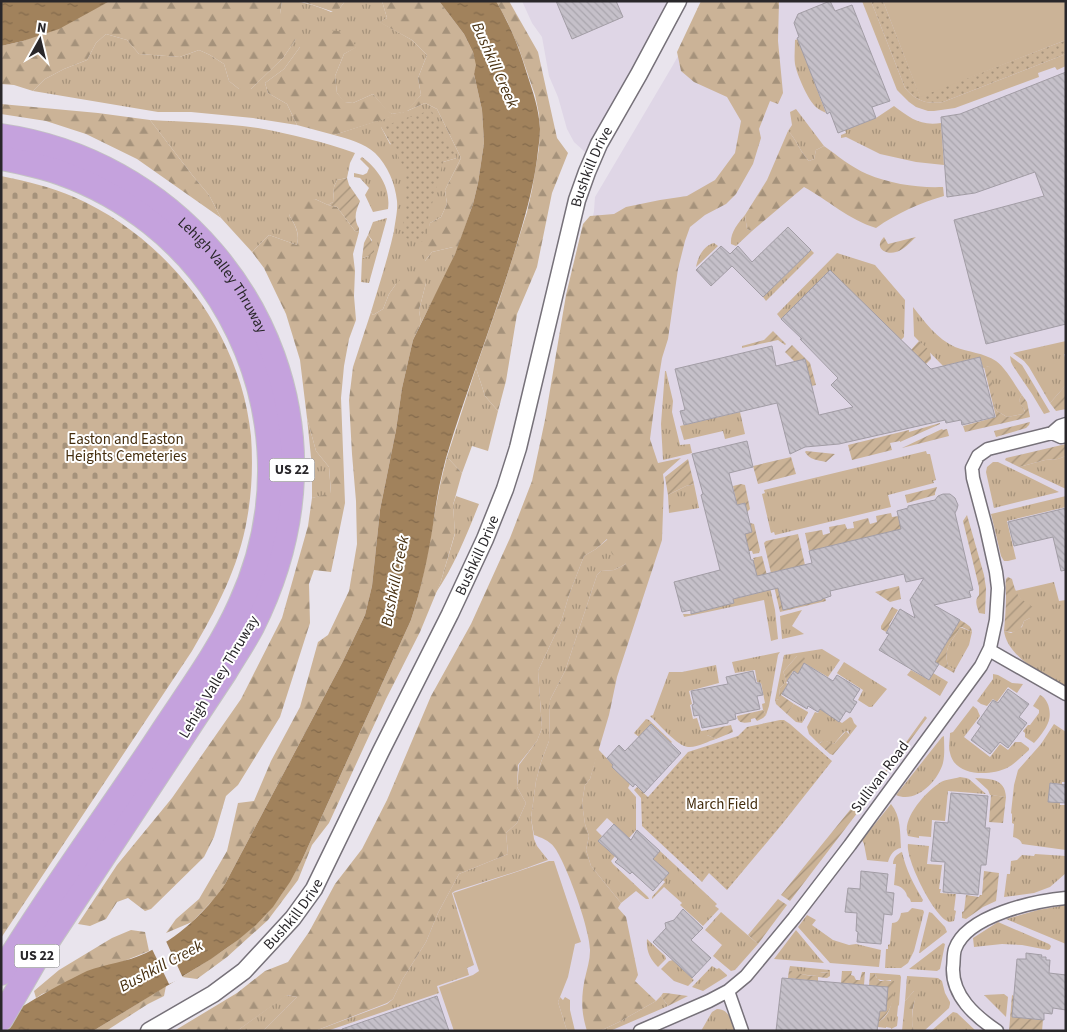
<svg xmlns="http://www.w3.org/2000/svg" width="1067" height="1032" font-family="'Source Sans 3',sans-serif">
	<defs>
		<pattern id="grass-tufts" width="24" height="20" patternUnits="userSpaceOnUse" patternTransform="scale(1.25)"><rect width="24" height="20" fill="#cbb397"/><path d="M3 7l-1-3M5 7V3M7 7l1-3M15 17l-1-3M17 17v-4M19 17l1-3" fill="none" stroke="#a5927b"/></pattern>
		<pattern id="forest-firs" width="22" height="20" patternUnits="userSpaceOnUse" patternTransform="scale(1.25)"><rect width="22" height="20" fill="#cbb397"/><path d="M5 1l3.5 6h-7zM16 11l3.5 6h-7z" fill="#a5927b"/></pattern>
		<pattern id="cemetery-stones" width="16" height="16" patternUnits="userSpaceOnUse" patternTransform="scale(1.25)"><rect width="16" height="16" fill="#cbb397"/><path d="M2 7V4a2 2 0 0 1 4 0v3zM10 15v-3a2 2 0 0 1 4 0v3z" fill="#a5927b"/></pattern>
		<pattern id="park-dots" width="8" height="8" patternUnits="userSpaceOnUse" patternTransform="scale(1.25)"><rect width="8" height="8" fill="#cbb397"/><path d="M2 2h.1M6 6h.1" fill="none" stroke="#a5927b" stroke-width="1.8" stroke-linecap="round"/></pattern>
		<pattern id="garden-furrows" width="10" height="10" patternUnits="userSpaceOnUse" patternTransform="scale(1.25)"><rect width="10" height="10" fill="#cbb397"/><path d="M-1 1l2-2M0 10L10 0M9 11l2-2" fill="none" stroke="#a5927b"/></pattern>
		<pattern id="water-ripples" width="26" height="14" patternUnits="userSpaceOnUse" patternTransform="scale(1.25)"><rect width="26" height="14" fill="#a1825c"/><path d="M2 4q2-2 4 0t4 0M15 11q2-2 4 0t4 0" fill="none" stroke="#836a4c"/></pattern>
		<pattern id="building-back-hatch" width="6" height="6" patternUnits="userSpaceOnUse" patternTransform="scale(1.25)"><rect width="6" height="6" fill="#c5c0c9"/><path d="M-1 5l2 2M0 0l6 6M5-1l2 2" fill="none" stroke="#a9a5ad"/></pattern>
	</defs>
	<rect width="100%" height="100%" fill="#e9e4ed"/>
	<!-- built -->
	<path fill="#dfd6e6" d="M522 1H670L585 152 574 142 567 129 558 97 549 76 542 37 532 23Z
		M708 1H1066V1031H190L296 966 343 890 519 542 586 255 594 211 595 197 673 65Z"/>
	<!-- grass -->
	<path fill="url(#grass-tufts)" fill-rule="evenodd" d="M282 1C303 1 312 4 331 12L340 8 345 1H382L387 18 380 22 412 40 427 55 418 78 421 95 407 111 425 103 437 109 461 158 445 190 447 204 441 217 430 223 425 261 432 252 453 247H458L448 271 421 323 419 310 426 283 396 284 389 294 383 309 373 315 371 312C379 285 388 258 394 231 395 222 398 210 397 201 395 183 388 166 375 153 364 143 348 139 334 135L404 112 392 114 387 111 373 94 353 103 344 102 337 93 335 76 344 54 356 47H300L284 69 265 83 268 93 287 104 297 125 253 118 191 112H158L33 91 45 79 64 69 87 60 96 43 106 34 127 40 139 54 180 57 199 50 210 55 224 64 229 81 239 89H251L283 58 296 39 280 14ZM381 127 457 158 443 162 390 144Z
		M798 39 826 113C823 111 819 110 816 107 808 100 797 75 795 64 794 57 795 48 795 40Z
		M894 106C910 118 920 126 941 123L944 165 916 162 880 154 846 137 841 138V135L846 133 845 130 876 118Z
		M796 109 824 146 816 150 814 159 809 161C800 152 797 140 788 131L792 125 790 112Z
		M150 120C186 122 222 123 258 128 291 134 324 142 355 153L350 163 347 178 337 180 334 187 333 202 328 205 315 199 289 215C295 225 300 233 297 245L269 235 252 252 221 218 209 195 193 176Z
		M362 157C378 169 391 187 388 209L373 212 365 195 369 188 360 178 354 177V173L363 175 367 173 369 168 360 159Z
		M745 215 747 229 752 231 736 246 731 244C730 233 738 223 745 215Z
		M387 218 369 283 361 282 362 258 369 256 372 240 368 235 373 222Z
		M714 243 718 246 696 267C698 257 703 246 714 243Z
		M811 250 814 253 766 301 763 297Z
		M837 253 875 265 905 300 904 337 901 340 781 319 777 314Z
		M913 307C925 322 937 339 955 347 968 352 984 353 996 361 1005 367 1015 385 1022 395 1016 402 1023 405 1025 412L1023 414 1007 417 997 411 995 408 989 366 983 368 980 357 943 366 914 336Z
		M1066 341V354H1064L1066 361V385L1050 403 1029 367 1024 361 1013 353Z
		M1010 356 1022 365 1050 412 1044 414 1032 394 1013 366 1011 362Z
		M476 368 485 396 498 411 488 451 472 446 462 473 447 457Z
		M665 371H666L673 401 672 412 680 445 690 444 692 453 663 460 661 424Z
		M740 412 745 434 725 439 723 431 684 440 680 426Z
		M307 418 316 451 329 467 331 494 312 498V467Z
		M926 451 927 454H930L936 480 933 481 934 483 888 495 891 507 775 535 774 532 771 533 762 494 765 493 764 490Z
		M1066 456V489L1019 467 1045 460 1058 459Z
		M993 462H998L1059 492 994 508 986 472 987 467Z
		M694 484 699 508 669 513 668 495 686 486Z
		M456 496 479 504C467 534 454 567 435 594L441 581 455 534 453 505Z
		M1066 496V507L1007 521 1016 559 1008 561H1004L1001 556 991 514Z
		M608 539 626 564 614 570 601 571 597 575 565 671 550 700 549 741 541 762 536 781 531 818 534 839 537 846 548 860 518 871 455 891 452 893 474 965 467 968 469 975 437 986 439 993 327 1031H315L387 1004 393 999 402 980 426 942 438 913 459 874 508 854 506 833 517 823 526 803 517 787 519 765 537 741 542 728 538 671 561 622 569 595 584 556 596 549Z
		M1054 582 1059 601 1066 600V686C1044 677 1007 656 1004 631L1011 633 1022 627 1024 621 1030 618 1023 602 1015 591Z
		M769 583 775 610 778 639 771 641 764 600 684 617 683 614H691L734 603 733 599 761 592 759 585Z
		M802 610 792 626 804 634 782 639 780 616Z
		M960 627 972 632 969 645 955 670 948 666C943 646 952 643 960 627Z
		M822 649 840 660 828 677 804 663 797 656 783 672C787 678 786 683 780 688L779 699 775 700 784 655Z
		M780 652 778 655 769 706 766 715 763 710 762 704 765 703 761 683 757 682 755 670 735 673 732 662Z
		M844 662 887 689 872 707H869L858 700 863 690 838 674 837 673Z
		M716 665 719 683 689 691 692 704 690 705 693 719 697 718 701 731 707 730V735L716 739C708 741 697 748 688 747 677 746 659 724 650 716L653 715 669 672H682Z
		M911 670 929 680 933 673 948 682 940 696 907 675Z
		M993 674 998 675 1012 683 1023 684 1017 693 1008 687 997 702 993 699 987 706 981 704 977 701 993 679Z
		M1040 695C1049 699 1052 714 1048 723 1045 730 1039 738 1034 743L1025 737V733L1023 731 1028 725H1030L1039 713V710L1033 706Z
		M794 704 808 712V713L802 723 796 722 787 714Z
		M973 706 977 709 980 716 964 737 990 757 1000 744 1008 750 1015 742H1021L1029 748V750C1022 756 1016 763 1007 768 990 776 955 777 950 753 948 747 950 740 950 733L953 732Z
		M820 709 842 723 850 717 852 718 854 723 857 726 850 735 848 731 844 732 834 744C828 743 824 738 819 744L809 734 807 727 815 712 818 713Z
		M646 719 649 720 672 742 671 743 651 724 639 737 634 733Z
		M1054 724 1066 732V782H1062V784L1050 783 1048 801 1060 803V805H1066V850L1022 844C1021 840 1017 838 1013 837L1014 824 1012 823V814L1011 813 1014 785 1018 770 1041 744Z
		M944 736C944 744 945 755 943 763 938 781 916 804 896 795L942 737Z
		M598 749 613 765 612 767 630 784 628 788 636 797V830L629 838 607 818 596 830 602 836 598 841 615 856 611 861 613 864 648 897 649 899H646L636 891 621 903 591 866 586 850 589 836 585 824 582 803 585 785 590 779Z
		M960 777 966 778 969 779 986 794 948 791 945 821 932 820 931 837 919 836V838L908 836C901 819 926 791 941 782 947 779 953 779 960 777Z
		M975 778C990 779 1005 778 1006 797L990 795 988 790Z
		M891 804C901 816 900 832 901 848 894 849 890 855 888 862L867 860 864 844 862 840Z
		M908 844 929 846 927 864 942 865 939 889H941L940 893 956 894 954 910 956 911 954 921C953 921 951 922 950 922 935 920 905 858 908 844Z
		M660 851 717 904 715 906 719 909 703 926 680 905 682 903 664 887 652 899V897L665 882 663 880 669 873 653 859Z
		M902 852C906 870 914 885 923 900L922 902H911L910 899 907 896C906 890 901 886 894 885L896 864H893C893 858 897 854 902 852Z
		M1035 854 1066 856V873L1050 887 1034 893 1004 897 1007 874H1010L1011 861 1017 860 1022 855 1034 856Z
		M1066 905V944L1006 919 1038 910Z
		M912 908 923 910 924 912 914 951 908 963 901 968H885L886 949H888V945L890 944 892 923C898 923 900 919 901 913L908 912Z
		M721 912 758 944 735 970 731 971 713 956 722 945 705 930Z
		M929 912 932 913 945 927 947 932 920 953H919Z
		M807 915 816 920 812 925 833 940 849 945 856 944 881 950 879 967 830 963 798 927Z
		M998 922 1049 944 1051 946 1050 949 1048 950 1022 945 1002 944 974 947 973 938Z
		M796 930 820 959 824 963 774 959Z
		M647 939 665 956 666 959 658 967C650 959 646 951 647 939Z
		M943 943 945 944 940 969 937 971 909 969Z
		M673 960 694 980 688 986 674 981 661 969 669 961Z
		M712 966 717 969 719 968 727 975V976L703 991 692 987Z
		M790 966 830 970V973L821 972 817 976 798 974 789 970Z
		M875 973 900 975 901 977 899 1005 898 1006 897 1016 898 1017 897 1026 891 1029V1028L886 1027V1028L878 1027V1022C894 1014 893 995 891 980L885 981 877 979Z
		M907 976 938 978 942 981 945 993 950 1002V1004L949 1008 924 1031H914C910 1021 913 1006 916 996L914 991 905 1001Z
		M1004 994 1008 997 1006 1017 984 995Z
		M286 995 297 997 263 1031H237Z
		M661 996 668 1006 610 1031H600L619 1022 656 1001Z
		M560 997 563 1000 565 997 570 1000V1010L575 1031H567L558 1002Z
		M717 1009C729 1009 732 1021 736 1031H701L712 1012Z
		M953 1012 957 1013 976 1031H931Z"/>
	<!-- forest -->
	<path fill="url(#forest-firs)" d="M110 1H282L280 14 293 13 301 20 296 39 283 58 251 89H239L229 81 224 64 210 55 199 50 180 57 139 54 127 40 106 34 96 43 87 60 64 69 45 79 33 91 14 85 1 84V46L23 41 84 14Z
		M301 1H345L340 8 334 12Z
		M382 1H439L464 34 473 52 477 65 474 74 482 110 484 143 478 183 473 204 458 247H453L432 252 424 262V245L430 223 441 217 447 204 445 190 461 158 437 109 425 103 400 114 334 135 297 125 287 104 268 93 265 83 284 69 300 47 317 33 330 30 344 32 357 47 344 54 335 76 337 93 345 102 353 103 373 94 387 110 392 114 406 111 421 95 418 78 427 55 412 40 379 22 387 18Z
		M496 1H509L538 52 557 138 568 153 552 193 537 267 517 314 506 381 498 411 485 396 476 368 501 295 527 212 532 190 539 148 540 130 539 114 535 95 518 46 507 21Z
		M701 1H779L778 41 783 93 778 104 770 101 759 129 761 138 753 164 736 194 726 204 705 215 690 227 685 241 678 269 668 339 662 358 654 408 650 439 658 463 681 458 663 474 664 483 662 540 617 677 609 715 590 779 585 785 582 803 585 824 589 836 586 850 591 866 621 903 618 908 626 917 638 975 635 981 656 1001 619 1022 600 1031H587C581 1012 581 997 585 978 587 969 590 960 590 951 591 932 566 862 554 847 550 841 540 837 534 835L531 818 536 781 541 762 549 741 550 700 565 671 597 575 601 571 614 570 626 564 612 554 607 539 596 549 584 556 569 595 561 622 538 671 542 728 537 741 518 765 517 787 526 803 517 823 506 833 508 854 459 874 438 913 426 942 402 980 393 999 387 1003 315 1031H263L297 997 287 995 237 1031H174L237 993 265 971 288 962 309 932 335 884 362 849 387 800 431 696 471 624 510 538 532 481 545 420 566 295 583 224 590 216 614 214 626 207 660 200 687 196 715 180 735 153 741 121 727 97 694 82 681 71 677 52Z
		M1 104 98 113 150 120 193 176 209 195 221 218 137 159 86 134 46 121 1 114Z
		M788 131C797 140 800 152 809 161L814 159 816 150 824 146C838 156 851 167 867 174 891 184 917 188 943 187L944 196C920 203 897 213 876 228 849 220 828 200 804 187L752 231 747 229 745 215 767 180Z
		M315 199 328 205 337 207 355 231 359 232 353 254 355 271 354 296 356 320 349 339 344 366 341 398 345 503 331 572 314 570 309 584 310 623 280 717 238 785 226 796 214 837 204 857 151 909 145 911 128 898 117 902 106 919 90 926 78 924 117 865 172 798 241 699 282 618 308 526 312 498 331 493 329 467 316 451 307 418 300 360 286 314 264 268 252 252 269 235 297 245C300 232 295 225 289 215L298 201Z
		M421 271 426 283 419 310 421 323 413 340 402 388 396 430 380 510 372 586 365 615 342 663 225 884 216 897 192 922 166 933 176 919 199 899 227 851 238 803 254 801 271 761 300 707 318 642 328 635 349 591 357 544 356 501 352 454 349 400 353 367 371 312 373 315 383 309 389 294 396 284 405 275Z
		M447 457 462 473 453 505 455 533 441 581 420 632 386 699 329 823 312 845 298 880 268 920 227 957 197 979 182 977C214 957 249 936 273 906 284 892 293 876 302 860L411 620C429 567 432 511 447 457Z
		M131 930 145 932 149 951 42 994 36 998 34 991 59 970 112 938Z
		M166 986 164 996 148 1004 106 1031H93Z
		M914 991H917L919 993C912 1002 910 1020 914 1031H902L905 1001Z"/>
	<!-- cemetery -->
	<path fill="url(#cemetery-stones)" d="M1 176C26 181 51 187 74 197 168 238 241 333 251 436 253 464 252 492 247 519 239 567 216 610 192 651L1 938Z"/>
	<!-- park -->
	<path fill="url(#park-dots)" d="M871 1H883L920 96 1066 40V54L943 102C927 105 915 100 905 88Z
		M431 110 457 158 443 162 422 242 411 240 401 236 406 208V171L381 127Z
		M780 720H784L790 724 832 761 783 823 727 890 709 873 702 882 642 826 641 798 634 790 637 787 648 797 688 752 738 736 747 727Z"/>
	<!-- garden -->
	<path fill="url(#garden-furrows)" d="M347 178 349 185 360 201C356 211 353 218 359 228V232L355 231 337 207 328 205 333 202 334 187 337 180Z
		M368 235C372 241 374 245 374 252L369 256 362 258 364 243Z
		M884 237 888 244 916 237C910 242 904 250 896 252 886 255 873 248 884 237Z
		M773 331 786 344 785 345 778 340 742 348V346L764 340Z
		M919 341 930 351 931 359 913 377 911 350Z
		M792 345 810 363 816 385 811 386 805 359 795 362 785 352Z
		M989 366 991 370 995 408 997 411 1007 417 1023 414 1025 411C1022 405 1016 402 1022 395L1027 402 1030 417 965 432 963 426 996 417 984 367Z
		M1066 385V409L1056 411 1050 403Z
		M1030 422 1029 425 1026 428 996 437 994 431Z
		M940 423V424L900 442V441L890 443 892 450 852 460 848 445 909 430V432Z
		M942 429 943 430 947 429 949 436 902 448Z
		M1066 444V456L1058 459 1045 460 1019 467 1005 460 1006 458Z
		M806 451 835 454 826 462C817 460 810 460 805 452Z
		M791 457 796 474 758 484 753 466Z
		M688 459 694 484 686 486 668 495 665 477Z
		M741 484 745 485 750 509 747 512 744 503 737 505 733 486Z
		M937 487 935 493V495L907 503 905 495Z
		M891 513 892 517 899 516 911 527 809 551 805 533 822 530 823 535 830 533 829 527 845 524 847 529 854 528 853 522 868 518 870 524 877 522 876 516Z
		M967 515 984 575 986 588 985 614 979 613C977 606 974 601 979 595V587L963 521Z
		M750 523 754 524 760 550 759 553 753 554 752 551H749L745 534Z
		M798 534 805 565 774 572 783 609 822 600V599L825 598 826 601 780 612 764 543 766 541Z
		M762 556 769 583 759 585 753 560H754L753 558Z
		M1008 577 1012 579C1016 595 1019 599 1033 607L1034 612 1030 618 1024 621C1021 631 1015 634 1004 631 1005 619 1006 608 1006 596 1006 590 1005 585 1006 579Z
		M899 586 901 599 890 602 875 592Z
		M892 607 898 610 889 625 890 626 886 632 881 629V626Z
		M960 620C965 623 972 626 972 632L962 627H960C952 643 943 646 948 666L955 670 954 673 935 662Z
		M803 655 806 661 798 674 793 671 786 683 788 684 781 695 794 704 787 714 776 704 775 700 779 699 780 688C786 683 787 678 783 672L797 656Z
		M763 710 766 715 763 718 757 721 755 718 751 719V722C744 723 738 724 737 716Z
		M925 716 927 718 874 789 873 788Z
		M731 725 733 732 716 739 707 735V730Z
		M846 731 850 735 833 755 830 754 819 744 824 740 834 744Z
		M991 795 1006 797 1003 823 989 822Z
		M854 805 857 808 858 812 790 901 781 895Z
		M984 871 999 873 996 901 983 907 966 919 962 918V912L964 911 966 895 979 897 980 895H982Z
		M778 899 787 905 758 944 748 935Z
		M789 970C797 973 807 976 817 976L818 972 830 973V976L827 978 818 977V981L788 978Z
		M842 971H852L851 975 854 976 856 980H860L862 972H865L864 985 841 983Z
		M870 973H875L876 977 880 981H894L896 987 893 991C894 1003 889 1013 880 1021L878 1022 869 986Z
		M663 993H666L688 996 668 1006 661 996Z
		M1012 995 1014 996 1012 1017 1043 1020 1042 1031H1009Z"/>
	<!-- pitch -->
	<path fill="#cbb397" d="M862 1H871L905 88C915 100 927 105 943 102L1066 54V66L1057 70 1055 67 1038 73 1039 77 955 108 934 111H928L916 107 909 102 897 90Z
		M883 1H1066V40L920 97Z
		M549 861H554L581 942 575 944 568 977 558 1002 567 1031H454L439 987 473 975 479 971 453 893Z"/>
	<!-- water -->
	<path fill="url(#water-ripples)" d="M1 1H110L59 29 23 41 1 46Z
		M439 1H496C510 25 519 47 527 74 533 92 539 109 540 129 540 139 538 149 537 159 533 190 524 220 515 250 494 320 467 388 446 458 440 480 436 502 433 525 428 557 421 590 411 620L302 860 290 882 273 907 256 925 238 940 211 959 93 1031H1V1020C23 1006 44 993 67 981 74 978 80 974 87 971 106 964 127 962 146 953 178 938 205 913 225 884L342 663 365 615 372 586 380 510 396 430 402 388 410 353 413 340 455 254 473 204 478 183 484 143 482 110 474 74 476 65 473 52 464 34Z"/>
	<!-- pier -->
	<path fill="#e9e4ed" d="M165 939 183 978 169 984 151 947Z"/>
	<!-- building -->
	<path fill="url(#building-back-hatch)" stroke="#a29da5" d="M556 1H616L623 17 572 39Z
		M830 1 835 11 852 5 890 101 872 107 876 118 838 133 830 112 827 114 797 38 799 37 794 23 798 14Z
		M1066 72V324L986 344 954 220 1044 196 1035 172 975 193 947 197 941 117 960 114Z
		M788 227 811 250 763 297 732 266 711 286 696 270 721 246 730 254 738 246 752 262Z
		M830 270 931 369 980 357 995 417 962 425 961 420 946 423 945 420 839 444 805 447 790 454 777 403 684 425 680 411 685 410 675 369 772 346 776 366 805 359 819 415 853 407 831 385 838 378 800 339H802L781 319Z
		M747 441 753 467 729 473 737 505 745 503 752 532 745 534 751 560H753L757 576 812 563 809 551 901 529 897 511 908 508V506L935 500 938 496 943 494H950L955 498 958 505 957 509 955 513 973 590 969 591 971 597 934 605 960 620 935 662 939 664 929 680 879 650 889 634 886 633 900 609 915 618 910 600 924 578 906 582 904 574 830 591 831 596 822 599V600L783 610 778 588 733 599 734 603 691 614V610L682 612 674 582 720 570 701 495 703 494 692 454Z
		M1066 508V570L1061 571 1053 537 1014 546 1008 522Z
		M804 663 833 681 837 675 860 689 853 700 857 702 850 713 846 711 839 722 820 709 818 712 808 706 807 709 782 694 789 682 787 681 794 671 798 674Z
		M753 671 756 683H760L763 695 757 696 760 709 735 714 736 719 728 721V723L702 728 699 715 694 716 692 705 694 704 691 691 728 684 726 677Z
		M1008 689 1029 704 1019 717 1027 723 1008 748 1000 742 990 754 971 740 981 726 977 723 993 700 998 703Z
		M651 724 681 753 644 793 635 784 633 787 612 767 613 765 607 758 619 745 625 751Z
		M1050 783 1066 785V803L1048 802Z
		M951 793 988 796 985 828H990L986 865H981L978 895 943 892 945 862 931 861 935 822 948 823Z
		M614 824 631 840 637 830 660 851 653 859 669 873 653 891 632 872 630 874 623 868 615 862 618 859 598 841Z
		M861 871 888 874 886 892 894 893 892 915 884 914 881 944 857 942 858 932 856 931 857 913 845 912 848 888 860 889Z
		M683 909 703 928 691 940 711 958 692 978 653 942 666 928 665 923 674 920Z
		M1026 953 1042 955 1041 957H1046V960H1050L1049 973 1066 975V1010L1053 1008 1052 1014 1044 1013V1020L1012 1017 1017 959H1026Z
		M782 978 888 987 886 1011H880L877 1031H776Z
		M437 996 449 1031H342V1029Z"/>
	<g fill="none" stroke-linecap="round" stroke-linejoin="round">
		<defs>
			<path id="minor" d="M1052 433 1061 437 1066 436
				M989 650 1066 694
				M728 991 742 1031
				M640 1031 709 1001 728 991 746 976 794 918 850 845 981 666 990 648 996 620 998 588 996 572 986 527 973 478 972 468 978 456 988 449 1052 433 1060 426 1066 424
				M997 1031C975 1016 952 996 953 968 954 962 953 955 955 949 967 915 1035 901 1066 898"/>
			<g id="tertiary">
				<path id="s1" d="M149 1031 213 994 244 971 293 918 314 889 381 751 450 614 485 539 505 489 518 448 577 200 587 172 599 144 639 74 678 1"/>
			</g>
			<g id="motorway">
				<path id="s2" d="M1 136C169 160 298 307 292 478 290 529 275 581 252 627 244 642 234 657 225 672L37 957 1 1019"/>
				<path d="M1 158C22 162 42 166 61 173 126 196 183 241 220 299 279 393 286 505 240 605 219 652 187 694 159 737 107 816 50 892 1 973"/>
			</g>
		</defs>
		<!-- minor casing -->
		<use href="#minor" stroke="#767179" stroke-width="15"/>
		<!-- tertiary casing -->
		<use href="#tertiary" stroke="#767179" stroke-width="19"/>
		<!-- motorway casing -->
		<use href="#motorway" stroke="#c3c3c3" stroke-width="26"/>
		<!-- minor -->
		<use href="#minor" stroke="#fff" stroke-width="12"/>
		<!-- tertiary -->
		<use href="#tertiary" stroke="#fff" stroke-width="16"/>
		<!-- motorway -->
		<use href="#motorway" stroke="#c5a2dd" stroke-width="24"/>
	</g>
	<g text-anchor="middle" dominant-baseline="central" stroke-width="4" stroke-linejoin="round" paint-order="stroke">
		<!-- shield labels -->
		<g fill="#fff" stroke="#69686a" stroke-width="1">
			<rect x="269.5" y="458.5" width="45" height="23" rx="4"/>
			<rect x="14.5" y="944.5" width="45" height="23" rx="4"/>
		</g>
		<g font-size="14" font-weight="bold" fill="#29272a">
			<text x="292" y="470">US 22</text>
			<text x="37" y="956">US 22</text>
		</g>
		<!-- street labels -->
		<g font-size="15" fill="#29272a" stroke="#fff">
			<text stroke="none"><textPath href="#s1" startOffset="998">Bushkill Drive</textPath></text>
			<text stroke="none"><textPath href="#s2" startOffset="271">Lehigh Valley Thruway</textPath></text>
			<text stroke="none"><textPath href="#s1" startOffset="592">Bushkill Drive</textPath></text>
			<text transform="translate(219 677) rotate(-59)">Lehigh Valley Thruway</text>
			<text transform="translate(880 777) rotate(-53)">Sullivan Road</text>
			<text stroke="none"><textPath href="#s1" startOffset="188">Bushkill Drive</textPath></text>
		</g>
		<!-- park labels -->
		<g font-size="15" fill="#442d0d" stroke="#fff">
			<text x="126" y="439">Easton and Easton<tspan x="126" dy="17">Heights Cemeteries</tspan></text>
			<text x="722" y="804">March Field</text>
		</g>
		<!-- water labels -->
		<g font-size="16" font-style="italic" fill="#472f0f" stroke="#fff">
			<text transform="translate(495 65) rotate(66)">Bushkill Creek</text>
			<text transform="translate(395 581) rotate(-79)">Bushkill Creek</text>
			<text transform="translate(161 966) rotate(-28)">Bushkill Creek</text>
		</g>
	</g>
	<!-- border -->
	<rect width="1067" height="1032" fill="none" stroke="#29272a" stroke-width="5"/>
	<!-- north arrow -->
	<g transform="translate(40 40) rotate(8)" stroke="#ffffff" stroke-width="4" paint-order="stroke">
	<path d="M0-4L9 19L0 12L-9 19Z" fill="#29272a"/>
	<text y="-8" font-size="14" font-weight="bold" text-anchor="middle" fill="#29272a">N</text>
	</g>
</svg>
